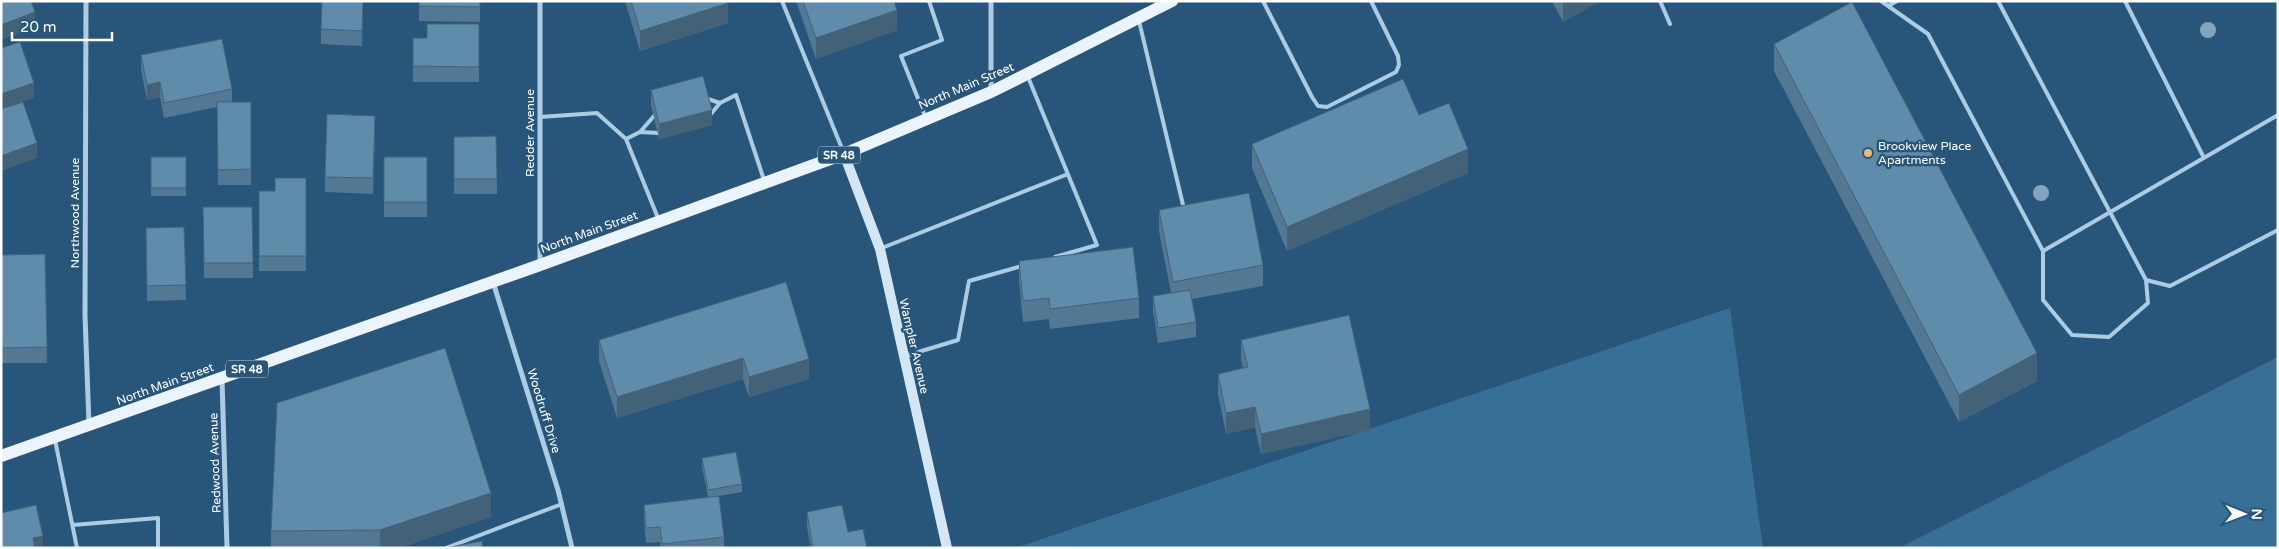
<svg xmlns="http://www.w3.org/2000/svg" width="2279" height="549" font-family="'Varela Round',sans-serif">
	<rect width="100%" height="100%" fill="#28567b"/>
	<!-- green -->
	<path fill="#386f96" d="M1730 308 1763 548H1015Z
		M2278 357V548H1899Z"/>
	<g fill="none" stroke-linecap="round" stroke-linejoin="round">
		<!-- lane -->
		<path stroke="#accce4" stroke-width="4" d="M782 1 843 151
			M1263 1 1312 97 1318 106 1327 107 1396 72 1399 65 1398 56 1371 1
			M1660 1 1670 24
			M1881 1 1928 34 2043 251 2278 115
			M1998 1 2146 280 2170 286 2278 230
			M2125 1 2204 158
			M1888 6 1897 1
			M1139 21 1184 209
			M1028 77 1097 245 1055 257
			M705 98 720 103 736 95 764 180
			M710 115 720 103
			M654 116 640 132 658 133
			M925 116 901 56 942 40 929 1
			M540 117 597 113 626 139
			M640 132 626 139 658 218
			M882 248 1068 174
			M2043 251V300L2072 335 2109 337 2148 303 2146 280
			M905 356 958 340 969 281 1022 266
			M55 440 77 548
			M73 525 158 518V548
			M446 548 562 504"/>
		<!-- street -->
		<path stroke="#accce4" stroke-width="5" d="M86 1 85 315 89 425
			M540 1V264
			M991 1V92
			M493 282 558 490 572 548
			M222 379 227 548"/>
		<!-- secondary -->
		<path stroke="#d4e6f4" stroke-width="10" d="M844 154 880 249 947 548"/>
		<!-- primary -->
		<path stroke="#ebf4fc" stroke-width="12" d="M1 456 540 265 844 154 991 92 1172 1"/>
	</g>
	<!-- trees -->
	<g fill="#83a4bd">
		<circle cx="2208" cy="30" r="8"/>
		<circle cx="2041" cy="193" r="8"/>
	</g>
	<!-- wall -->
	<path fill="#537894" d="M419 1H480V22L419 21Z
		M625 1H727L728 23 640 51Z
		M796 1H894L897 30 816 59Z
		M1552 1H1600L1563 22Z
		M363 14 362 46 321 44V29Z
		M479 24V82H413V38H427Z
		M1774 44 2037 381 1959 422 1774 71Z
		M141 55 232 89V102H251V185H218L217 107 164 118 160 97 147 100 141 70Z
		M651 90 712 125 659 139 651 105Z
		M1419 115 1468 173 1287 251 1252 168V144Z
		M375 131 373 194 325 192V177Z
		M496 136 497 194H454V137Z
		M151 157H186V196H151Z
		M384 157H427V217H384Z
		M306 178V271H259V191H275Z
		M203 207H252L253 278H204Z
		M1159 210 1263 265V286L1192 299 1196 322V337L1158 343 1153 311V296L1171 293 1159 231Z
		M184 227 186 300 147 301 146 243Z
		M45 254 47 363H1V255Z
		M1019 261 1139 298V318L1050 329 1049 319 1023 322 1019 281Z
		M786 282 809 379 749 397 743 379 617 418 599 361V340Z
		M1241 340 1370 430 1261 454 1255 427 1226 434 1218 394V374L1243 368 1241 360Z
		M702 458 742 484V492L719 496 724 537V548H660V542L646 543 644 520V505L708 497 702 467Z
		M807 512 848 532 867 548H811L807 527Z
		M491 517 399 548H271V531Z"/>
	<!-- shaded-wall -->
	<path fill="#436278" d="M1563 1H1600L1563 22Z
		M728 3V23L640 51V31Z
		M897 10V30L816 59V38Z
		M35 12V28L1 40V25Z
		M160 82V97L147 100V85Z
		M34 83V98L1 109V94Z
		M712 110V125L659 139V124Z
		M37 143V158L1 171V156Z
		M1468 149V173L1287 251V227Z
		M2037 353V381L1959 422V395Z
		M743 358V379L617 418V397Z
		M809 359V379L749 397V377Z
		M1255 407V427L1226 434V413Z
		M1370 409V430L1261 454V434Z
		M491 493V517L399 548H380V530Z
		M43 536V548H33V538Z"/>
	<!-- building -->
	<path fill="#608cac" stroke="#436278" d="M1 1H31L35 12 1 25Z
		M322 1H363L362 31 321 29Z
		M419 1H480V7L419 6Z
		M631 1H727L728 3 640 31Z
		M803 1H894L897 10 816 38Z
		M1852 2 2037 353 1959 395 1774 44Z
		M427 24H479V67L413 66V38H427Z
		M222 39 232 89 164 103 160 82 147 85 141 55Z
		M20 42 34 83 1 94V48Z
		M703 76 712 110 659 124 651 90Z
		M1403 79 1419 115 1449 103 1468 149 1287 227 1252 144Z
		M23 102 37 143 1 156V109Z
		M217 102H251V169L218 170Z
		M327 114 375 116 373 178 325 177Z
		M496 136 497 179H454V137Z
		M151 157H186V188H151Z
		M384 157H427V202H384Z
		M275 178H306V256H259V191H275Z
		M1249 193 1263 265 1173 282 1159 210Z
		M203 207H252L253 263H204Z
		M184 227 186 285 147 286 146 228Z
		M1133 247 1139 298 1050 309 1049 298 1023 301 1019 261Z
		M45 254 47 347 1 348V255Z
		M786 282 809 359 749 377 743 358 617 397 599 340Z
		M1190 290 1196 322 1158 328 1153 296Z
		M1349 315 1370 409 1261 434 1255 407 1226 413 1218 374 1248 367 1241 340Z
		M445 348 491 493 380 530 271 531 277 403Z
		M736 452 742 484 708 490 702 458Z
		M719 496 724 537 662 544 660 527 646 528 644 505Z
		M36 505 43 536 33 538 35 548H1V513Z
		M842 505 848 532 863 529 867 548H813L807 512Z
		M482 541 483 548H445Z"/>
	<!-- markers -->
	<circle fill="#ebb972" stroke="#28567b" stroke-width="2" cx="1868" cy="153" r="5"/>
	<g text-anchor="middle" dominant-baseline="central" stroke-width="5" stroke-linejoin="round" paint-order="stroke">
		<!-- shield labels -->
		<g fill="#28567b" stroke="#beccd7" stroke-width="1">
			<rect x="818" y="146.5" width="42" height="17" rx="4"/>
			<rect x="226" y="360.5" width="42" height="17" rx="4"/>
		</g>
		<g font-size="11" font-weight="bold" fill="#fff">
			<text x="839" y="155">SR 48</text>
			<text x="247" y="369">SR 48</text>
		</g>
		<!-- street labels -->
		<g font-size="12" fill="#fff" stroke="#28567b">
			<text transform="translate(966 86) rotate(-23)">North Main Street</text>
			<text transform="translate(530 133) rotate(-90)">Redder Avenue</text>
			<text transform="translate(75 213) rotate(-90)">Northwood Avenue</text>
			<text transform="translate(589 232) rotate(-20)">North Main Street</text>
			<text transform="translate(914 346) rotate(77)">Wampler Avenue</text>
			<text transform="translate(165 384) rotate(-20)">North Main Street</text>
			<text transform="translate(544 411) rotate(73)">Woodruff Drive</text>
			<text transform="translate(215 463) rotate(-92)">Redwood Avenue</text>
		</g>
		<!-- poi labels -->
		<g font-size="12" fill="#fff" stroke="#28567b" text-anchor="start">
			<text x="1878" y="146">Brookview Place<tspan x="1878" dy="14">Apartments</tspan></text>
		</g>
	</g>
	<!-- border -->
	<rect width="2279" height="549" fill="none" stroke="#ffffff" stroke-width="5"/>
	<!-- north arrow -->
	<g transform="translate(2244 514) rotate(91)" stroke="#28567b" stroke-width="4" paint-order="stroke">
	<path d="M0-4L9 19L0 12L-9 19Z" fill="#ffffff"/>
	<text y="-8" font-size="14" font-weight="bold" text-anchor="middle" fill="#ffffff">N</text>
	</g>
	<!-- scale -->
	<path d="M12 32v8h100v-8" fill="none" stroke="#ffffff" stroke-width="2.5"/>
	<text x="20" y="32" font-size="15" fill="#ffffff" stroke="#28567b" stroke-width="4" paint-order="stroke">20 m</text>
</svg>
